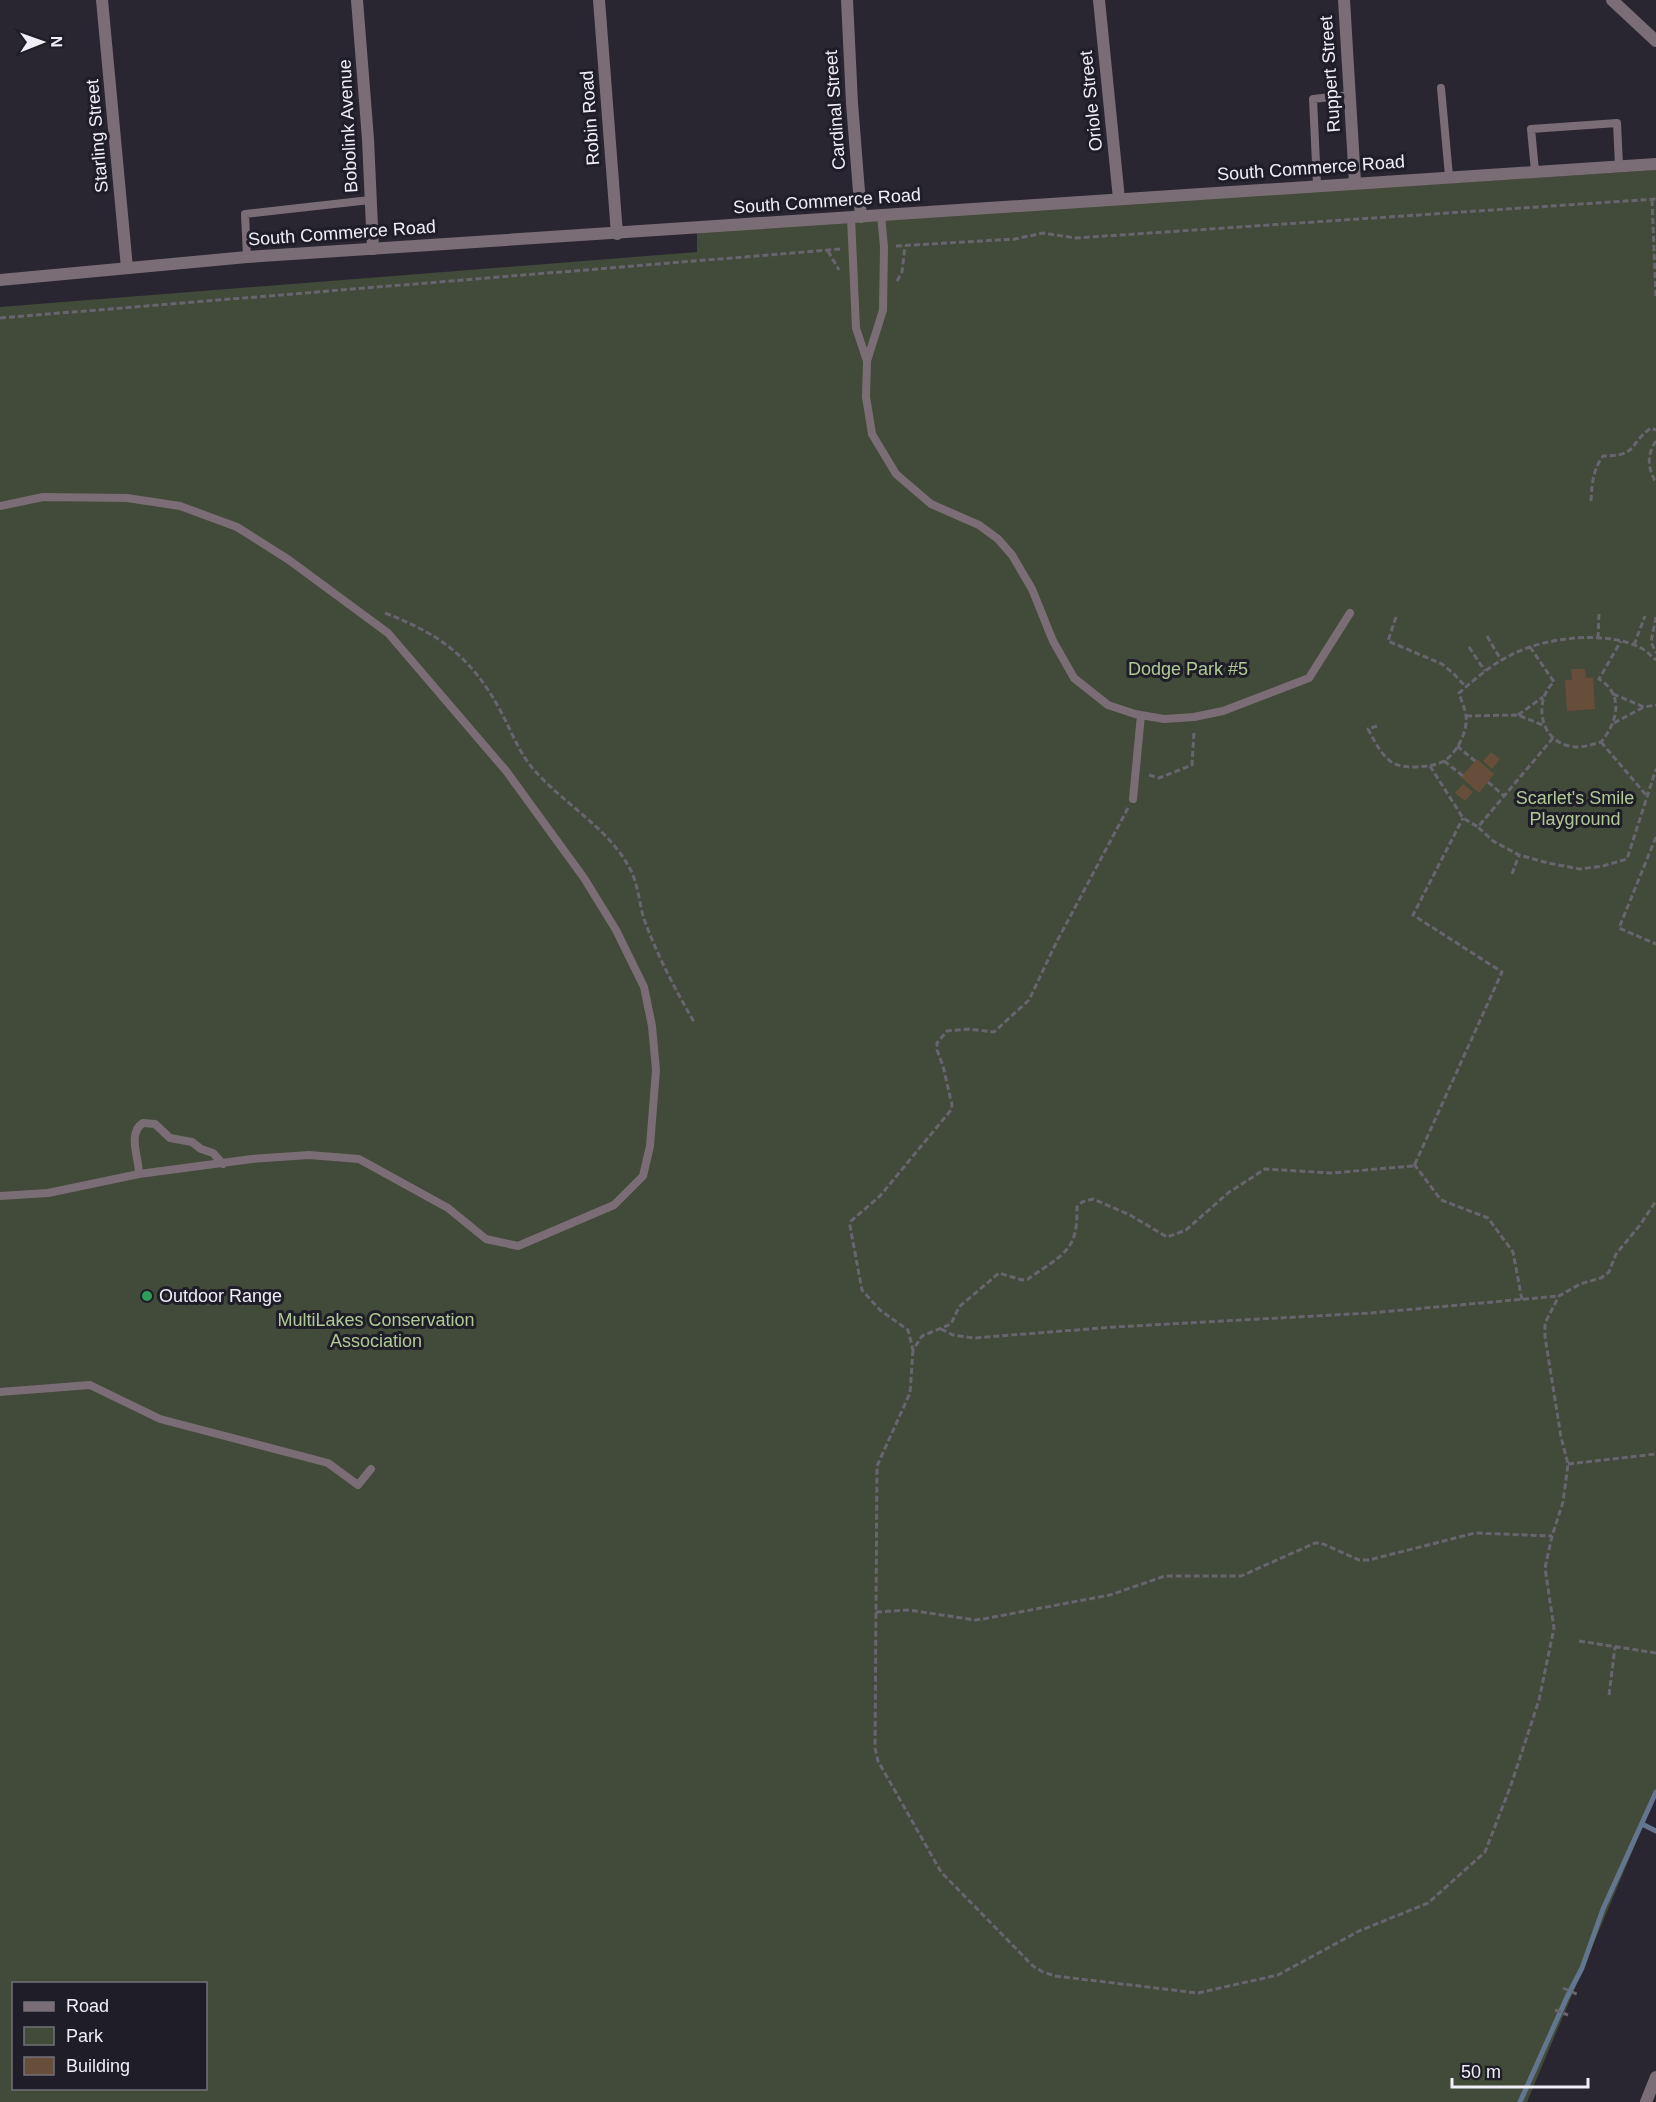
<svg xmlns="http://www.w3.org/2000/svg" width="1656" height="2102" font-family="Arial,sans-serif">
	<rect width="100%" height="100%" fill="#292631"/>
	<!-- green -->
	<path fill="#424a39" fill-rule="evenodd" d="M1656 170V1795L1527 2102H0V307L697 252V231ZM14 1984H206V2088H14Z"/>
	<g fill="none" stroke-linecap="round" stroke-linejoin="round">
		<!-- stream -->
		<path stroke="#627690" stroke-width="5" d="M1642 1824 1656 1831
			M1520 2102 1567 1997 1582 1968 1603 1909 1656 1792"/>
	</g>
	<!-- building -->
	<path fill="#674e3a" d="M1571 669H1585L1586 678 1593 677 1595 709 1567 711 1565 680H1572Z
		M1491 752 1500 759 1492 769 1483 761Z
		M1477 759 1494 774 1479 793 1461 777Z
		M1463 784 1473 792 1465 801 1455 793Z"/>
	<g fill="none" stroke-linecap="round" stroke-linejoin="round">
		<!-- path -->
		<path stroke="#68656f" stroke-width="3" stroke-dasharray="6 3" stroke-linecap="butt" d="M1652 200 1656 298
			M896 246 1015 239 1043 233 1076 238 1656 199
			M828 251 839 270
			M897 281 902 272 905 246
			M0 318 841 249
			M1656 441C1646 456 1648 468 1656 483
			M1591 501C1592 483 1593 470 1603 456 1639 456 1628 444 1651 428L1656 430
			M385 613C440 634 472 658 500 710 511 730 519 753 534 770 563 803 608 828 629 867 638 882 639 903 644 919 657 955 675 989 694 1022
			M1396 617 1388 641 1442 664 1454 674 1466 687
			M1656 617 1651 642 1656 653
			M1487 636 1501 660
			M1598 638 1599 614
			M1634 645 1645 616
			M1469 647 1485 671
			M1530 647 1554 682C1533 701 1540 740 1569 746 1581 749 1590 745 1601 742 1617 723 1625 695 1599 679L1621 641
			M1613 694 1644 707 1656 705
			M1518 715 1543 697
			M1466 716 1518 715 1545 726
			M1614 723 1644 707
			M1377 726 1368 729C1375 742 1381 755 1393 763 1401 767 1408 767 1416 767 1426 766 1435 766 1444 761 1457 753 1468 731 1466 716 1465 708 1461 700 1459 693 1475 679 1491 665 1511 655 1545 637 1607 630 1641 648 1647 651 1651 656 1656 660
			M1553 738 1478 827 1493 841 1519 855 1548 863 1580 869 1603 866 1627 859 1656 769
			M1601 742 1647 796
			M1457 746 1475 761
			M1444 761 1463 776
			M1430 766 1463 818 1478 827
			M1149 775 1159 778 1192 765 1194 731
			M1488 782 1504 796
			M1128 808 1056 943 1029 1000 994 1032 968 1029 947 1031 937 1043V1050L943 1066 952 1105 951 1110 880 1196 851 1221 850 1226 862 1290 880 1310 908 1330 913 1350 922 1336 951 1324 959 1307 999 1273 1022 1280 1028 1279C1040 1270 1061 1259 1070 1245 1077 1234 1077 1219 1077 1207L1082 1202 1093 1199 1130 1215 1167 1237 1186 1230 1228 1193 1265 1169 1331 1173 1414 1166 1502 972 1413 915 1463 818
			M1656 837 1619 928 1656 944
			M1512 874 1519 855
			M1414 1164 1441 1200 1488 1218 1513 1252 1522 1300
			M941 1329 953 1335 974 1338 1114 1327 1370 1313 1559 1296
			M913 1350 910 1393 877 1466 875 1748 878 1761 941 1872 1033 1966 1043 1972 1055 1976 1198 1993 1278 1975 1359 1931 1428 1903 1485 1852 1511 1785 1539 1700 1554 1628 1545 1568 1552 1536 1563 1502 1568 1464 1561 1437 1545 1337V1323L1559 1296 1580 1284 1601 1278 1609 1272 1616 1254 1640 1225 1656 1201
			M1568 1464 1656 1454
			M876 1612 909 1610 975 1620 983 1619 1110 1595 1165 1576H1241L1315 1543H1321L1359 1560H1369L1475 1533 1552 1536
			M1579 1641 1656 1653
			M1609 1695 1615 1647
			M1563 1988 1579 1995
			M1555 2010 1568 2015"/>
		<!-- service -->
		<path stroke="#7b6d75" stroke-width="8" d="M1441 88 1449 176
			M1535 171 1531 129 1617 123 1619 166
			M1317 185 1313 99 1350 95
			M881 215 884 247 883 310 867 361 866 397 872 434 896 474 931 504 979 525 998 539 1012 555 1032 589 1053 641 1074 678 1108 705 1135 714 1164 719 1194 717 1223 711 1309 678 1350 613
			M851 217 856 328 867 361
			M247 257 245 214 370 200
			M0 506 43 497 127 498 180 506 237 527 289 560 388 633 507 772 584 878 616 930 644 987 652 1026 656 1070 650 1146 643 1176 614 1205 518 1246 486 1239 448 1208 359 1159 309 1155 252 1159 139 1174 48 1193 0 1196
			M1133 799 1141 715
			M139 1174C139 1158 127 1133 143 1123L155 1124 170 1138 192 1142 201 1149 213 1153 223 1164
			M0 1392 90 1385 160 1419 328 1463 358 1485 371 1469"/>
		<!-- minor -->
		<path stroke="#7b6d75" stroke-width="12" d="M102 0 127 268
			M357 0 368 139 373 249
			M599 0 617 234
			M847 0 852 103 861 217
			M1099 0 1119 199
			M1344 0 1355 182
			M1612 0 1656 41
			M1646 2102 1656 2077"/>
		<!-- tertiary -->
		<path stroke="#7b6d75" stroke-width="12" d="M0 280 247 257 1656 164"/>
	</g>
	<!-- markers -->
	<circle fill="#2e9e5b" stroke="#1f1d27" stroke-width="2" cx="147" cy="1296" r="6"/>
	<g text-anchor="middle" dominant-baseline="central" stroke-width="6" stroke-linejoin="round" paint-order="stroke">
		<!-- street labels -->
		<g font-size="18" fill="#f0eef6" stroke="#1f1d27">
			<text transform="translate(1330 74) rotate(-94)">Ruppert Street</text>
			<text transform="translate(1091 101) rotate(-96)">Oriole Street</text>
			<text transform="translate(835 110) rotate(-94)">Cardinal Street</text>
			<text transform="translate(590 118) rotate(-94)">Robin Road</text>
			<text transform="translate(348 126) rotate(-93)">Bobolink Avenue</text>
			<text transform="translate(97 136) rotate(-95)">Starling Street</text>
			<text transform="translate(1311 168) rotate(-4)">South Commerce Road</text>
			<text transform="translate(827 201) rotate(-4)">South Commerce Road</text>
			<text transform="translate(342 233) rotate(-4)">South Commerce Road</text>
		</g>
		<!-- park labels -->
		<g font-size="18" fill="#b1ca95" stroke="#1f1d27">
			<text x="1188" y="669">Dodge Park #5</text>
			<text x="1575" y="798">Scarlet's Smile<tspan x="1575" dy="21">Playground</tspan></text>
			<text x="376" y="1320">MultiLakes Conservation<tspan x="376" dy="21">Association</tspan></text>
		</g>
		<!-- poi labels -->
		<g font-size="18" fill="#f0eef6" stroke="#1f1d27" text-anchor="start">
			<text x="159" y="1296">Outdoor Range</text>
		</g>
	</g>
	<!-- legend -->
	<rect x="12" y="1982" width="195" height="108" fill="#1f1d27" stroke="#73717a" stroke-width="1.5"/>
	<rect x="24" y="2002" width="30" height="9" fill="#7b6d75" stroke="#73717a" stroke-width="1.5"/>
	<text x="66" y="2012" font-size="18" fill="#f0eef6">Road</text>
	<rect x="24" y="2027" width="30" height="18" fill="#424a39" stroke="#73717a" stroke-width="1.5"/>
	<text x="66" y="2042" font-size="18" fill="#f0eef6">Park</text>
	<rect x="24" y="2057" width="30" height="18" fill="#674e3a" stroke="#73717a" stroke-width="1.5"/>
	<text x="66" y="2072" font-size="18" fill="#f0eef6">Building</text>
	<!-- north arrow -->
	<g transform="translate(42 42) rotate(89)" stroke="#1f1d27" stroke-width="4.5" paint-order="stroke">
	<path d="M0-4.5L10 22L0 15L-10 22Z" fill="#f0eef6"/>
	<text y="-9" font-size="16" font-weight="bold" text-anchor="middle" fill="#f0eef6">N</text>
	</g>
	<!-- scale -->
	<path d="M1452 2078v9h136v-9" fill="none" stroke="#f0eef6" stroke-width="3"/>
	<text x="1461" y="2078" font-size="18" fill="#f0eef6" stroke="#1f1d27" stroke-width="4.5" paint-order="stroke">50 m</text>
</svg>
